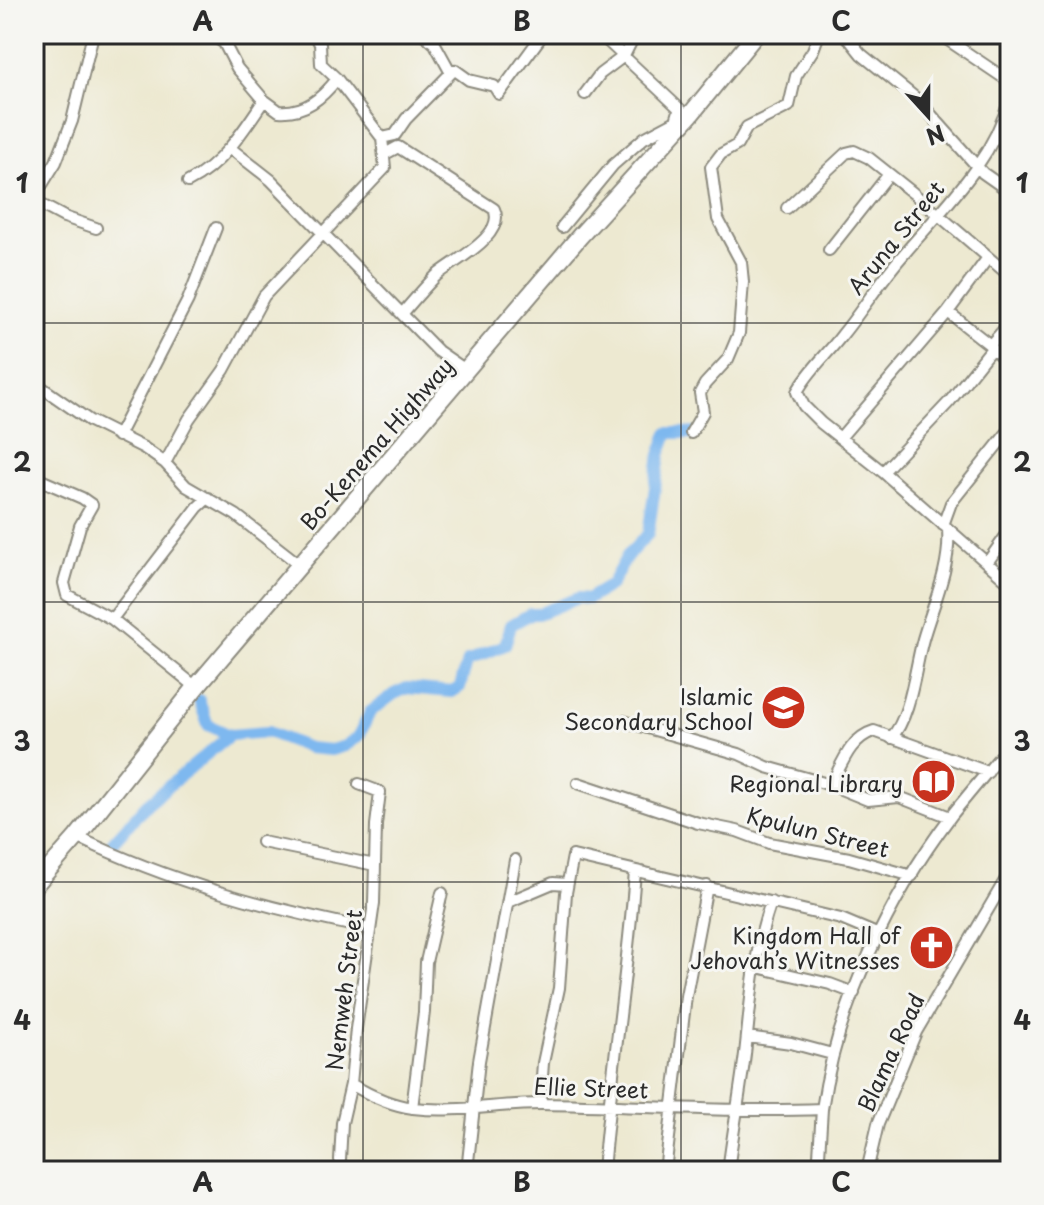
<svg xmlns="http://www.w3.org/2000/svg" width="1044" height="1205" font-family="'Playpen Sans',sans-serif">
	<rect width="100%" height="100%" fill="#f6f6f2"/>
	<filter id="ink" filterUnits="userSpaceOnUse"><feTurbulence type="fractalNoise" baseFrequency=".0125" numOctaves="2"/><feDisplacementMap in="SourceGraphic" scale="16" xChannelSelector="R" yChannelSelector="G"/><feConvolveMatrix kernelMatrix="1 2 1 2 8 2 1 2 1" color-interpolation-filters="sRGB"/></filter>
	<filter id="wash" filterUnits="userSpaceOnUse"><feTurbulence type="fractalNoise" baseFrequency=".006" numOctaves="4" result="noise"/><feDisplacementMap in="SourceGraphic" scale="32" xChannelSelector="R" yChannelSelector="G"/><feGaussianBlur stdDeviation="1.8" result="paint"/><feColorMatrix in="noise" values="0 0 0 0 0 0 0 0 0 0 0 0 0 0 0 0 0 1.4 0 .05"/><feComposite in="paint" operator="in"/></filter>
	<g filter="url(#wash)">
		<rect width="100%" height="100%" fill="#ede9d1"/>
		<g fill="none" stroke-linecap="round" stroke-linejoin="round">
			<!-- river -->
			<path stroke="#7eb8ef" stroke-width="12" d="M199 700 208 725 230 735 268 732 308 748 331 750 345 746 359 736 370 712 394 694 407 688 452 692 460 687 467 661 505 645 511 625 530 614H538L578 598 588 599 611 585 627 556 648 534 660 455 668 433H691
				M112 843 147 804 230 735"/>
		</g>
	</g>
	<g filter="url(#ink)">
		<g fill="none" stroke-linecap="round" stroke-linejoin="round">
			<defs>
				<path id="minor" d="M424 34 435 44 451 73 455 70 469 80 494 86 499 94 543 34
					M600 34 683 112
					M845 34 861 54 918 100 983 173 1010 192
					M939 34 1010 82
					M585 94 600 74 624 56 635 34
					M1010 98C991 167 937 213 893 267 875 289 860 313 842 335 827 355 809 370 797 392L804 406 821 423 883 472 1010 583
					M264 100 279 111C305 113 322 98 337 79
					M382 138 395 135 406 119 451 73
					M230 148 271 180 438 351 467 371
					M34 154 39 170 38 188
					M385 154 398 147 494 209C507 236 451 262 436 276 424 288 413 301 402 314
					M188 182C221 166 244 130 264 100L237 68 224 43 211 34
					M38 191 56 162 72 121 93 34
					M34 201 64 217 96 228
					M787 208 846 153 854 151 869 158 913 193 1010 276
					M562 227 613 165 644 138 676 121 679 111
					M829 250 889 174
					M948 312 990 345
					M992 348 1010 364
					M34 382 90 421 144 448 165 463 186 486 236 515 300 565
					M691 433 703 412 700 393 705 384 728 359 739 333 743 282 741 262 718 219 711 167 721 154 737 145 747 127 789 106 796 76 813 50 819 34
					M118 436 188 300 216 228
					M840 438 948 312 987 259
					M165 463 189 419 224 370 264 296 385 168 382 138 337 79 321 64 320 44 315 34
					M883 472 950 401 992 348 990 345 1010 323
					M34 477 82 498 92 505 80 526 64 583 67 595 112 619 196 687
					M943 525 951 503 1006 434
					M987 563 1010 530
					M112 619 198 507 208 498
					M623 721 739 754 767 767 831 785 868 800 899 797 950 817
					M891 738C911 717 915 667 923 639 933 604 951 567 948 530
					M578 783 698 823 737 831 769 843 849 858 912 876
					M831 785C842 764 850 738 874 731L988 772
					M77 837C170 882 269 909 370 929
					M262 842 375 865
					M508 902 553 883 567 884
					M753 966 830 984 854 993
					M747 1037 791 1043 832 1054
					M351 1084C371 1096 390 1105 413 1108 456 1113 499 1104 541 1104 635 1105 728 1113 822 1109L818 1171
					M540 1104 543 1063 559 988 566 893 573 856 841 919 879 935
					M412 1108 424 1012 426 962 442 893
					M822 1109C837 1006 889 898 951 816 970 792 990 769 1010 745
					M340 1160 342 1123 351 1084 356 1029 374 903 376 825 380 792 359 784
					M467 1171 479 1061 515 860
					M603 1171C611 1071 628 972 635 871
					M665 1171 686 996 707 886
					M728 1171C733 1132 740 1093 745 1054 751 1002 753 953 771 902
					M867 1171 878 1124 916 1032 1010 872"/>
				<path id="highway" d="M34 886 77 837 196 687 580 236 691 114 756 34"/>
			</defs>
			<!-- minor casing -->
			<use href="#minor" stroke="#8c8a7e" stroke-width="14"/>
			<!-- highway casing -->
			<use href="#highway" stroke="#8c8a7e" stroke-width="20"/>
			<!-- minor -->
			<use href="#minor" stroke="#fff" stroke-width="10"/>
			<!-- highway -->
			<use href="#highway" stroke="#fff" stroke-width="16"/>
		</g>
	</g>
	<!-- grid -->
	<path fill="none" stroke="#2b2b2b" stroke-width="2" stroke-opacity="0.55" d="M363 34V1171M681 34V1171M34 323H1010M34 602H1010M34 882H1010"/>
	<!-- icons -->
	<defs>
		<symbol id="school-disc" viewBox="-11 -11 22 22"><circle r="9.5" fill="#c8321e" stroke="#f6f6f2"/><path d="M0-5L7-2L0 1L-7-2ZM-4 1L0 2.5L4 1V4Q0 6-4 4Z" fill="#fff"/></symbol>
		<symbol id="library-disc" viewBox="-11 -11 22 22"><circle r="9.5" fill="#c8321e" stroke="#f6f6f2"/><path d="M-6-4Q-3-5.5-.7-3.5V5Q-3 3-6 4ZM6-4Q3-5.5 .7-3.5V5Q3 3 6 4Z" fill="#fff"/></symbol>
		<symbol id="church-disc" viewBox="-11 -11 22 22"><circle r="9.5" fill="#c8321e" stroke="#f6f6f2"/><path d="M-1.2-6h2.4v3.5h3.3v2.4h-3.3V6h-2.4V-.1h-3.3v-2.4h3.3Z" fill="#fff"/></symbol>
	</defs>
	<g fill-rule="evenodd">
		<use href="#school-disc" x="758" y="682" width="51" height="51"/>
		<use href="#library-disc" x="908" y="756" width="51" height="51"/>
		<use href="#church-disc" x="906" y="922" width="51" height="51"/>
	</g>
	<g text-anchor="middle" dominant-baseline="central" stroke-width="6" stroke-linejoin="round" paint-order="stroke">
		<!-- street labels -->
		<g font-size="22" fill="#2b2b2b" stroke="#f6f6f2">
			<text transform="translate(895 237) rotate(-51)">Aruna Street</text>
			<text transform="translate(376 443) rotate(-49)">Bo-Kenema Highway</text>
			<text transform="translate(818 831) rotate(14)">Kpulun Street</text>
			<text transform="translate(343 990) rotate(-83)">Nemweh Street</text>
			<text transform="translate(890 1052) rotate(-65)">Blama Road</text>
			<text transform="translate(591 1087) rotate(2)">Ellie Street</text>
		</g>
		<!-- poi labels -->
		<g font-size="22" fill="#2b2b2b" stroke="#f6f6f2" text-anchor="end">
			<text x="753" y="695">Islamic<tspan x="753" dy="25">Secondary School</tspan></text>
			<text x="903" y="782">Regional Library</text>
			<text x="900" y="934">Kingdom Hall of<tspan x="900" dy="25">Jehovah’s Witnesses</tspan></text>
		</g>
	</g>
	<!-- margin -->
	<rect width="1044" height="1205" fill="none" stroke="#f6f6f2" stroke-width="88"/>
	<!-- north arrow -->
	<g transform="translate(928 116) rotate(159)" stroke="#f6f6f2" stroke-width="6" paint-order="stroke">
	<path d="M0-6L14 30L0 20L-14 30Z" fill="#2b2b2b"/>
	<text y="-12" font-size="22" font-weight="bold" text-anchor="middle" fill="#2b2b2b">N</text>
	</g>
	<rect x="44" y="44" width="956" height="1117" fill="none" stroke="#2b2b2b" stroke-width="3"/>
	<g font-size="26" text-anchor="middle" font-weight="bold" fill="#2b2b2b">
		<text x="203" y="31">A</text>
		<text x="522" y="31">B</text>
		<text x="841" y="31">C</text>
		<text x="22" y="193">1</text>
		<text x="1022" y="193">1</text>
		<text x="22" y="472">2</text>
		<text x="1022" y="472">2</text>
		<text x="22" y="751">3</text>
		<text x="1022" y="751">3</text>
		<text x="22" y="1030">4</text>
		<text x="1022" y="1030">4</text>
		<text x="203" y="1192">A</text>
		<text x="522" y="1192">B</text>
		<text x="841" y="1192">C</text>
	</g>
</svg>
